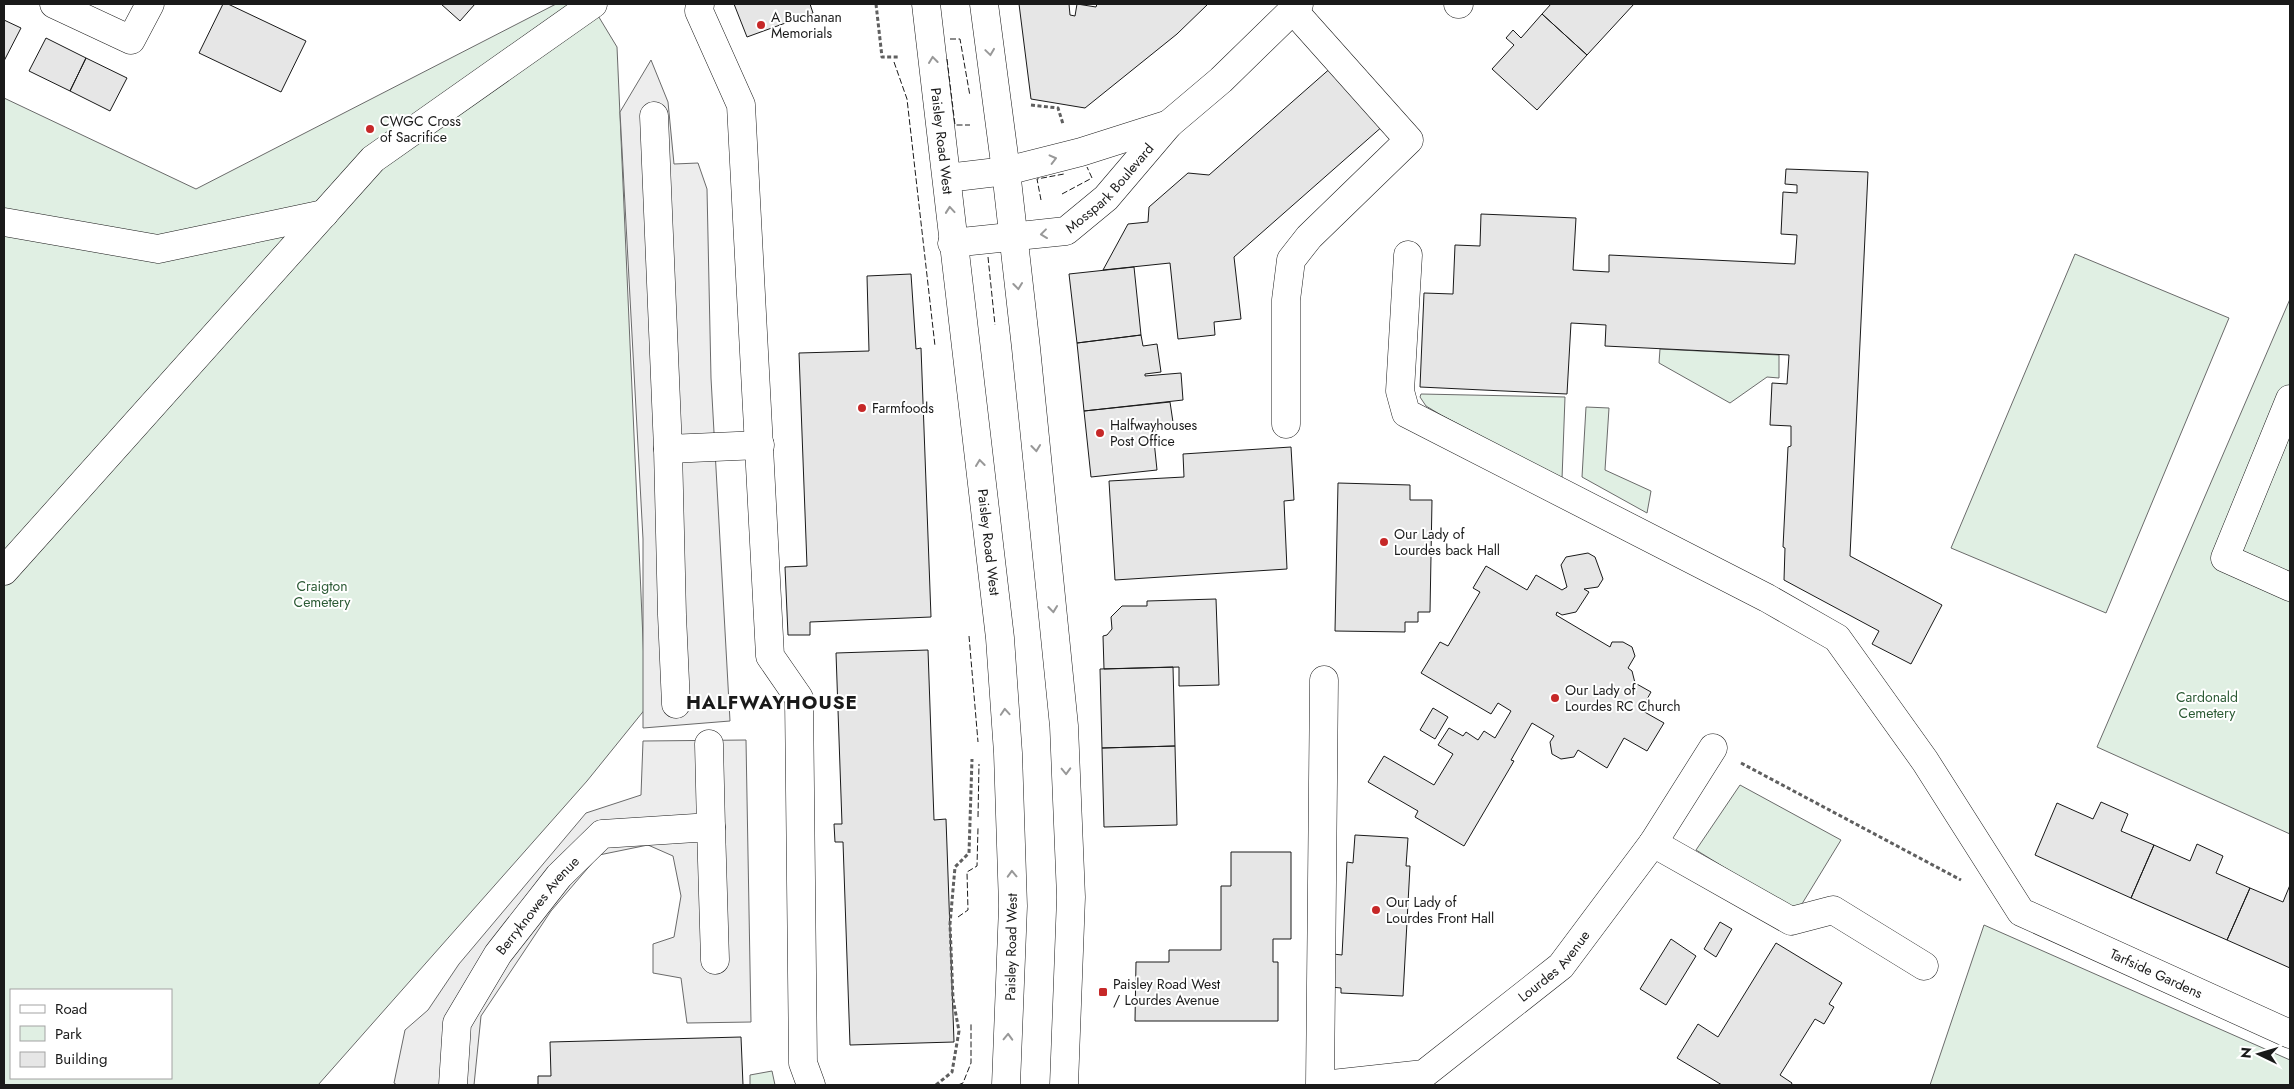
<svg xmlns="http://www.w3.org/2000/svg" width="2294" height="1089" font-family="Jost,sans-serif">
	<rect width="100%" height="100%" fill="#fff"/>
	<!-- green -->
	<path fill="#e0efe3" stroke="#6a6a6a" fill-rule="evenodd" d="M556 4H591L617 47 646 708 587 781 318 1085H4V98L196 189ZM11 990H171V1078H11Z
		M2075 254 2229 318 2106 613 1951 548Z
		M2290 299V834L2097 747Z
		M1660 349 1779 355V378L1767 377 1730 403 1659 363Z
		M1421 394 1565 397 1562 479 1441 415 1426 406 1420 397Z
		M1586 407 1609 408 1605 470 1651 491 1647 513 1582 477Z
		M1740 785 1841 840 1797 912 1696 850Z
		M1984 925 2290 1060V1085H1930Z
		M772 1071 775 1085H750V1075Z"/>
	<!-- parking -->
	<path fill="#ededed" stroke="#6a6a6a" d="M651 60 668 102 674 164 698 163 707 189 711 378 730 721 643 728V539L620 112Z
		M746 740 751 1022 687 1023 681 978 653 973V944L674 937 681 896 673 856 648 845 599 855 551 911 481 1016 474 1085H397L394 1083 405 1030 428 1010 459 964 586 813 641 795 643 741Z"/>
	<!-- building -->
	<path fill="#e6e6e6" stroke="#1a1a1a" d="M223 4H228L306 41 281 92 199 53Z
		M441 4H475L460 21Z
		M734 4H810L813 13 747 37Z
		M1019 4H1069L1070 15 1075 16 1077 4 1096 7 1097 4H1208L1177 34 1085 108 1031 99Z
		M1551 4H1634L1587 55 1542 14Z
		M1542 14 1587 55 1537 110 1492 69 1514 45 1506 38 1513 30 1521 38Z
		M4 20 21 28 4 61Z
		M46 38 86 58 70 91 29 71Z
		M86 58 127 78 110 111 70 91Z
		M1333 66 1384 125 1234 257 1241 319 1214 322 1215 335 1178 339 1170 263 1103 270 1128 224 1148 222 1149 207 1188 173 1209 175Z
		M1786 169 1868 172 1850 556 1942 605 1911 664 1872 644 1879 631 1784 580 1785 548 1783 547 1788 447 1791 446V426L1770 425 1772 383 1787 384 1789 355 1605 346 1606 325 1571 323 1567 394 1420 387 1424 293 1453 294 1455 245 1480 246 1481 214 1576 218 1573 270 1609 272V255L1795 264 1797 235 1781 234 1783 192 1797 193V185L1785 184Z
		M1134 267 1141 335 1077 343 1069 274Z
		M911 274 916 349 921 348 931 617 810 622V635H788L785 567 807 566 799 353 869 351 867 276Z
		M1141 335 1143 346 1157 344 1161 372 1145 374V376L1181 373 1183 400 1084 411 1077 343Z
		M1170 402 1174 429 1153 431 1157 470 1091 477 1084 411Z
		M1291 447 1294 500 1284 501 1287 569 1115 580 1109 481 1184 477 1183 454Z
		M1338 483 1410 485V500H1432L1430 612H1418V622H1405V632L1335 631Z
		M1588 553 1595 557 1603 579 1598 587 1584 589 1589 592 1576 612 1562 615 1557 612 1556 615 1610 647 1612 642H1623L1632 647 1635 656 1628 668 1632 671 1635 683 1651 692 1641 710 1664 723 1647 751 1624 738 1607 768 1578 750 1574 757 1561 759 1552 754 1550 742 1554 736 1532 723 1511 760 1514 761 1464 846 1415 817 1418 811 1368 782 1384 756 1434 785 1453 754 1438 745 1449 728 1463 736 1466 732 1478 740 1484 731 1495 738 1511 711 1498 703 1491 714 1421 673 1440 642 1448 646 1480 592 1473 588 1486 566 1527 590 1536 575 1562 590 1567 587 1561 565 1566 557Z
		M1216 599 1219 685 1179 686V667L1104 669 1103 636 1107 635 1112 629 1111 617 1122 606H1147V601Z
		M928 650 934 820 946 819 954 1042 850 1045 843 842H835L834 824H842L836 653Z
		M1173 667 1175 746 1102 748 1100 669Z
		M1433 708 1448 717 1435 739 1420 730Z
		M1175 746 1177 825 1104 827 1102 748Z
		M2101 802 2128 814 2121 831 2154 845 2131 898 2035 855 2057 803 2093 819Z
		M1355 835 1408 838 1406 866H1410L1403 996 1341 993V988L1331 987 1333 954 1342 955 1347 862 1353 863Z
		M2197 844 2223 856 2216 873 2250 888 2227 940 2131 898 2154 845 2190 861Z
		M1231 852H1291V939H1273V962H1278V1021H1135L1136 962H1169V950H1221V886H1231Z
		M2290 885V968L2227 940 2250 888 2283 902Z
		M1720 922 1732 929 1716 957 1704 949Z
		M1671 939 1696 956 1666 1005 1640 989Z
		M1776 943 1842 983 1829 1004 1834 1007 1824 1024 1815 1019 1780 1075 1792 1083 1791 1085H1722L1677 1058 1698 1024 1718 1037Z
		M741 1037 743 1085H538V1076H551L550 1042Z"/>
	<g fill="none" stroke-linecap="round" stroke-linejoin="round">
		<defs>
			<g id="minor">
				<path d="M54 4 131 40 150 4"/>
				<path d="M700 4 699 11 741 105 770 656 799 698 803 1063 811 1085"/>
				<path d="M1458 4H1459"/>
				<path d="M654 116 668 449 760 445"/>
				<path d="M947 178 1006 171 1081 152 1169 124"/>
				<path d="M4 222 158 249 324 214"/>
				<path id="s1" d="M952 243 1066 231 1106 198 1169 124 1221 80 1299 4"/>
				<path id="s2" d="M1408 255 1400 391 1406 413 1767 598 1837 638 1925 761 2021 912 2290 1034"/>
				<path d="M2290 399 2225 558 2290 587"/>
				<path d="M1286 424V300L1291 260 1309 237 1409 140 1293 10"/>
				<path d="M668 449 672 615 676 704"/>
				<path d="M4 571 373 159 593 4"/>
				<path d="M709 744 711 827"/>
				<path d="M1653 843 1791 921 1833 910 1924 966"/>
				<path id="s3" d="M453 1085 457 1023 498 954 559 876 602 834 711 827 715 960"/>
				<path d="M1320 1085 1324 680"/>
				<path id="s4" d="M1323 1085 1424 1074 1561 966 1653 843 1713 748"/>
			</g>
			<g id="major">
				<path id="s5" d="M926 4 1000 638 1008 753 1013 906 1006 1085"/>
				<path d="M984 4 1006 171 1026 348 1064 726 1071 897 1064 1085"/>
			</g>
		</defs>
		<!-- minor casing -->
		<use href="#minor" stroke="#1a1a1a" stroke-width="29"/>
		<!-- major casing -->
		<use href="#major" stroke="#1a1a1a" stroke-width="29"/>
		<!-- path -->
		<path stroke="#5f5f5f" stroke-width="3" stroke-dasharray="4 2.5" stroke-linecap="butt" d="M876 4 882 57H900
			M1031 105 1058 108 1063 124
			M1741 763 1961 880
			M936 1085 952 1072 959 1031 953 999 950 924 955 867 969 853 972 759"/>
		<!-- minor -->
		<use href="#minor" stroke="#fff" stroke-width="28"/>
		<!-- major -->
		<use href="#major" stroke="#fff" stroke-width="28"/>
		<!-- fence -->
		<path stroke="#1a1a1a" stroke-width="1" stroke-dasharray="6 2.5" stroke-linecap="butt" d="M950 39H960L970 96
			M947 59 955 125H970
			M894 62 907 99 935 346
			M1062 194 1092 178 1087 167
			M1041 200 1037 179 1064 174
			M988 257 995 325
			M969 636 978 742
			M978 817 979 764
			M958 917 968 910 967 872 977 866 978 828
			M958 1085 963 1083 971 1063V1022"/>
	</g>
	<!-- one-way arrows -->
	<defs><path id="oneway-chevron" d="M-2-3.5L2.5 0L-2 3.5" fill="none" stroke-width="1.6" stroke-linecap="round" stroke-linejoin="round" transform="scale(1.25)"/></defs>
	<g stroke="#989898">
		<use href="#oneway-chevron" transform="translate(990 52) rotate(82)"/>
		<use href="#oneway-chevron" transform="translate(933 60) rotate(-97)"/>
		<use href="#oneway-chevron" transform="translate(1053 159) rotate(-14)"/>
		<use href="#oneway-chevron" transform="translate(950 210) rotate(-95)"/>
		<use href="#oneway-chevron" transform="translate(1044 234) rotate(173)"/>
		<use href="#oneway-chevron" transform="translate(1018 286) rotate(83)"/>
		<use href="#oneway-chevron" transform="translate(1036 448) rotate(84)"/>
		<use href="#oneway-chevron" transform="translate(980 463) rotate(-97)"/>
		<use href="#oneway-chevron" transform="translate(1053 609) rotate(84)"/>
		<use href="#oneway-chevron" transform="translate(1005 712) rotate(-94)"/>
		<use href="#oneway-chevron" transform="translate(1066 771) rotate(88)"/>
		<use href="#oneway-chevron" transform="translate(1012 874) rotate(-92)"/>
		<use href="#oneway-chevron" transform="translate(1008 1037) rotate(-88)"/>
	</g>
	<!-- markers -->
	<g fill="#c62828" stroke="#fff" stroke-width="2">
		<circle cx="761" cy="25" r="5"/>
		<circle cx="370" cy="129" r="5"/>
		<circle cx="862" cy="408" r="5"/>
		<circle cx="1100" cy="433" r="5"/>
		<circle cx="1384" cy="542" r="5"/>
		<circle cx="1555" cy="698" r="5"/>
		<circle cx="1376" cy="910" r="5"/>
		<rect x="1098" y="987" width="10" height="10" rx="2.5"/>
	</g>
	<g text-anchor="middle" dominant-baseline="central" stroke-width="4" stroke-linejoin="round" paint-order="stroke">
		<!-- poi labels -->
		<g font-size="14" fill="#1a1a1a" stroke="#fff" text-anchor="start">
			<text x="771" y="17">A Buchanan<tspan x="771" dy="16">Memorials</tspan></text>
			<text x="380" y="121">CWGC Cross<tspan x="380" dy="16">of Sacrifice</tspan></text>
			<text x="872" y="408">Farmfoods</text>
			<text x="1110" y="425">Halfwayhouses<tspan x="1110" dy="16">Post Office</tspan></text>
			<text x="1394" y="534">Our Lady of<tspan x="1394" dy="16">Lourdes back Hall</tspan></text>
			<text x="1565" y="690">Our Lady of<tspan x="1565" dy="16">Lourdes RC Church</tspan></text>
			<text x="1386" y="902">Our Lady of<tspan x="1386" dy="16">Lourdes Front Hall</tspan></text>
			<text x="1113" y="984">Paisley Road West<tspan x="1113" dy="16">/ Lourdes Avenue</tspan></text>
		</g>
		<!-- street labels -->
		<g font-size="14" fill="#1a1a1a" stroke="#fff">
			<text stroke="none"><textPath href="#s5" startOffset="138">Paisley Road West</textPath></text>
			<text stroke="none"><textPath href="#s1" startOffset="176">Mosspark Boulevard</textPath></text>
			<text stroke="none"><textPath href="#s5" startOffset="542">Paisley Road West</textPath></text>
			<text stroke="none"><textPath href="#s3" startOffset="205">Berryknowes Avenue</textPath></text>
			<text transform="translate(1011 947) rotate(-89)">Paisley Road West</text>
			<text stroke="none"><textPath href="#s4" startOffset="271">Lourdes Avenue</textPath></text>
			<text stroke="none"><textPath href="#s2" startOffset="1124">Tarfside Gardens</textPath></text>
		</g>
		<!-- park labels -->
		<g font-size="14" fill="#2b5a34" stroke="#fff">
			<text x="322" y="586">Craigton<tspan x="322" dy="16">Cemetery</tspan></text>
			<text x="2207" y="697">Cardonald<tspan x="2207" dy="16">Cemetery</tspan></text>
		</g>
		<!-- district labels -->
		<g font-size="19" font-weight="bold" letter-spacing="1" fill="#1a1a1a" stroke="#fff">
			<text x="772" y="702">HALFWAYHOUSE</text>
		</g>
	</g>
	<!-- border -->
	<rect width="2294" height="1089" fill="none" stroke="#1a1a1a" stroke-width="10"/>
	<!-- legend -->
	<rect x="10" y="989" width="162" height="90" fill="#ffffff" stroke="#a3a3a3"/>
	<rect x="20" y="1005" width="25" height="8" fill="#ffffff" stroke="#a3a3a3"/>
	<text x="55" y="1014" font-size="15" fill="#1a1a1a">Road</text>
	<rect x="20" y="1026" width="25" height="15" fill="#e0efe3" stroke="#a3a3a3"/>
	<text x="55" y="1039" font-size="15" fill="#1a1a1a">Park</text>
	<rect x="20" y="1052" width="25" height="15" fill="#e6e6e6" stroke="#a3a3a3"/>
	<text x="55" y="1064" font-size="15" fill="#1a1a1a">Building</text>
	<!-- north arrow -->
	<g transform="translate(2259 1054) rotate(275)" stroke="#ffffff" stroke-width="4" paint-order="stroke">
	<path d="M0-4L9 19L0 12L-9 19Z" fill="#1a1a1a"/>
	<text y="-8" font-size="14" font-weight="bold" text-anchor="middle" fill="#1a1a1a">N</text>
	</g>
</svg>
